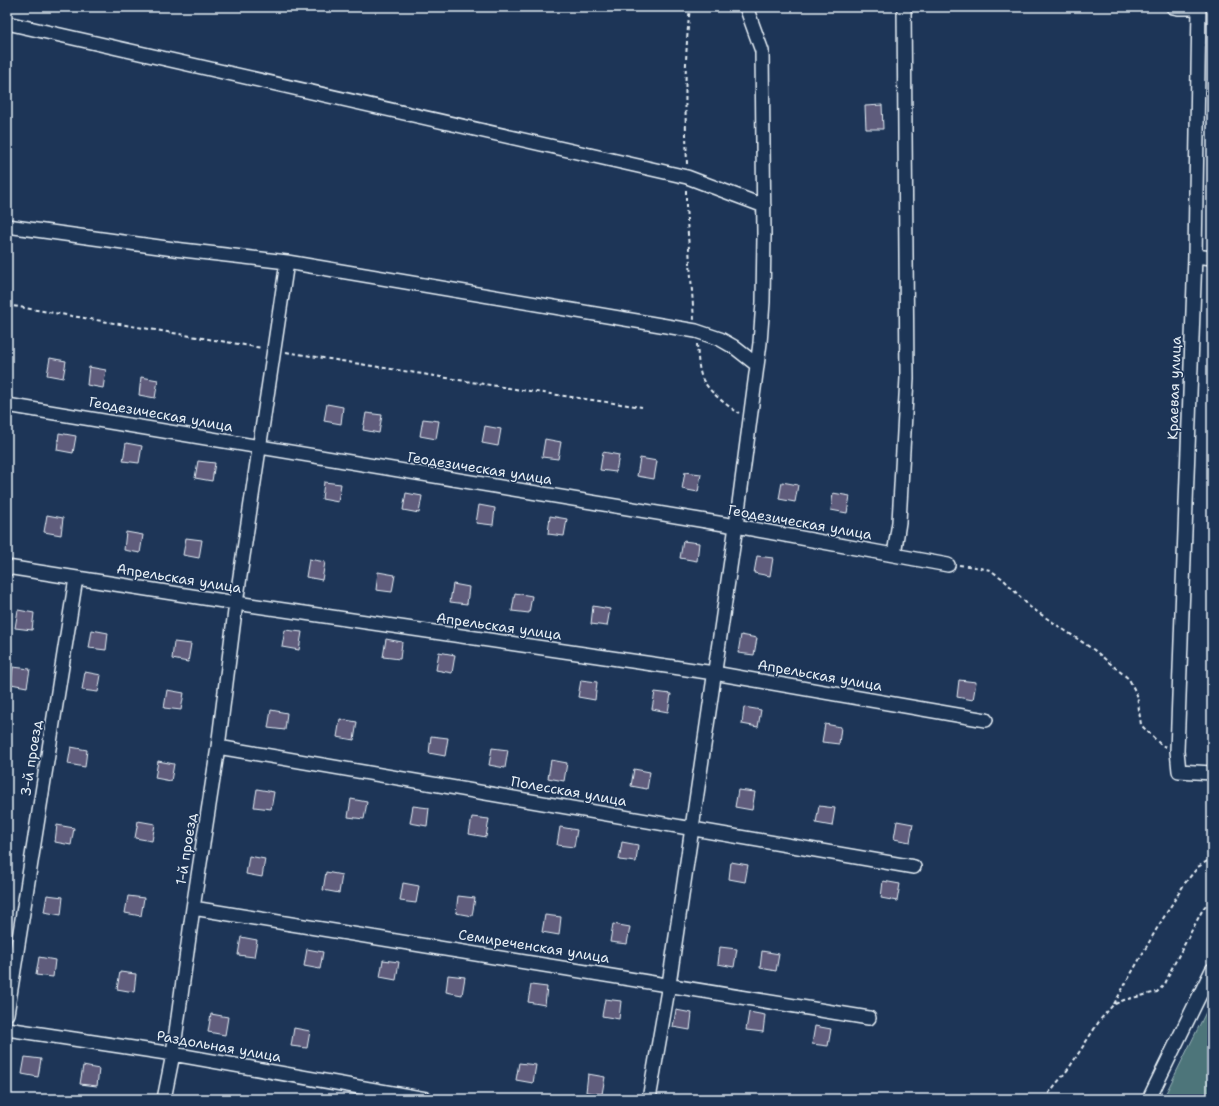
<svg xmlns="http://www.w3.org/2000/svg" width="1219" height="1106" font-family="'Shantell Sans',sans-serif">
	<rect width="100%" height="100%" fill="#1d3557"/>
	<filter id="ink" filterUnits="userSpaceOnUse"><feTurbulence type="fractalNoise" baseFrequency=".025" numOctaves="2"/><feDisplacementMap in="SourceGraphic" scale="8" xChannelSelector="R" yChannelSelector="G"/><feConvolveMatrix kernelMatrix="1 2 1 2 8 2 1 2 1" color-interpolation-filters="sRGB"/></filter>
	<g filter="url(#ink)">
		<!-- green -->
		<path fill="#4d757a" stroke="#9ab3b9" d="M1212 1000V1099H1163Z"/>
		<!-- building -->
		<path fill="#5e5c7c" stroke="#e8f1f8" d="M882 105 883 129H866L865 106Z
			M50 358 66 361 63 378 47 375Z
			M89 367 106 370 103 388 87 385Z
			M141 377 158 380 155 398 139 395Z
			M327 404 343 407 341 424 324 421Z
			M366 413 382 415 379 433 363 430Z
			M423 419 439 421 436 439 420 436Z
			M485 426 501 429 498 446 482 443Z
			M59 433 76 436 73 453 57 450Z
			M545 439 561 442 558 459 542 457Z
			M126 443 142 446 139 463 123 461Z
			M603 452 619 455 616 472 600 470Z
			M640 458 657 461 654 479 637 476Z
			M198 461 215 463 212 481 195 478Z
			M685 472 701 474 698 492 682 489Z
			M324 482 341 484 338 502 322 499Z
			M782 482 798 485 795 502 779 499Z
			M406 493 422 496 419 513 403 510Z
			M833 493 850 496 847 513 831 510Z
			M479 505 495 508 493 525 476 523Z
			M47 515 63 518 61 535 44 532Z
			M550 516 567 519 564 536 548 534Z
			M126 532 143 535 140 553 124 550Z
			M186 538 202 540 199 558 183 555Z
			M683 541 699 543 697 561 680 558Z
			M757 556 773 558 770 576 754 573Z
			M309 559 325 562 322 580 306 577Z
			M378 572 395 575 392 592 376 590Z
			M453 584 469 587 467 604 450 602Z
			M515 593 532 596 529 613 512 611Z
			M593 606 610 609 607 626 591 624Z
			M18 610 34 613 32 630 15 628Z
			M92 630 108 633 106 650 89 648Z
			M285 630 302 632 299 650 282 647Z
			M741 635 757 638 754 655 738 653Z
			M386 639 402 642 400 659 383 657Z
			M174 642 191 644 188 662 172 659Z
			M439 652 455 655 452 673 436 670Z
			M13 667 30 669 27 687 11 684Z
			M85 672 101 675 98 692 82 690Z
			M581 680 597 682 595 700 578 697Z
			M959 680 976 682 973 700 957 697Z
			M167 690 184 693 181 710 164 708Z
			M655 692 671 694 668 712 652 709Z
			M744 707 761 710 758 727 742 724Z
			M271 710 287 713 285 730 268 728Z
			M340 719 357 722 354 740 337 737Z
			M825 724 841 727 839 744 822 742Z
			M431 736 448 738 445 756 429 753Z
			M71 747 87 750 85 767 68 764Z
			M492 748 508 750 505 768 489 765Z
			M551 760 567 763 564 781 548 778Z
			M158 761 174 764 171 781 155 778Z
			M634 769 650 772 647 789 631 786Z
			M257 789 274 792 271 809 254 807Z
			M738 790 755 792 752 810 735 807Z
			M351 799 367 802 364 819 348 817Z
			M413 806 429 808 427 826 410 823Z
			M819 806 835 808 832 826 816 823Z
			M472 817 489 819 486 837 469 834Z
			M138 821 155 824 152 841 135 838Z
			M897 821 913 824 910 842 894 839Z
			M57 825 74 828 71 845 55 842Z
			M560 827 577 830 574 847 557 845Z
			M622 842 638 845 636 862 619 860Z
			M249 856 265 859 262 877 246 874Z
			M731 862 748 865 745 882 729 879Z
			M326 872 342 875 339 893 323 890Z
			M883 881 900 884 897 901 881 898Z
			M403 883 419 886 416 903 400 901Z
			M47 895 63 897 61 915 44 912Z
			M128 896 144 898 141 916 125 913Z
			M458 896 475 898 472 916 456 913Z
			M545 915 561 917 559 935 542 932Z
			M613 924 630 927 627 944 610 942Z
			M241 937 257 940 254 957 238 955Z
			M720 947 737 949 734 967 718 964Z
			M307 949 323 952 320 969 304 966Z
			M762 951 779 954 776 971 760 968Z
			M39 957 55 960 53 977 36 975Z
			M383 960 399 962 396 980 380 977Z
			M120 972 136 974 134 992 117 989Z
			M448 975 465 977 462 995 446 992Z
			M531 985 547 987 545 1005 528 1002Z
			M605 999 621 1001 619 1019 602 1016Z
			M676 1010 692 1013 690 1030 673 1027Z
			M749 1012 765 1015 763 1032 746 1030Z
			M211 1014 228 1017 225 1035 208 1032Z
			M815 1026 831 1029 828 1046 812 1044Z
			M294 1028 310 1031 307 1048 291 1046Z
			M25 1057 41 1059 38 1077 22 1074Z
			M519 1063 536 1065 533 1083 516 1080Z
			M83 1066 99 1069 97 1086 80 1084Z
			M588 1074 605 1077 602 1094 586 1092Z"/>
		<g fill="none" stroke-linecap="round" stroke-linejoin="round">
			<defs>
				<path id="minor" d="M1173 7 1178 8H1199
					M1199 7 1195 256 1177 751 1179 771 1212 773
					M7 23 687 177 764 206
					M7 226 174 249 287 262 696 331 720 339 734 347 757 365
					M1195 256 1212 258
					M7 405 736 526 948 565
					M894 555 899 522 907 378 904 7
					M7 567 236 603 714 673 986 720
					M218 747 914 867
					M193 908 869 1018
					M7 1014 76 578
					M7 1029 173 1054 426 1099
					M164 1099 173 1054 193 908 218 747 236 603 287 262
					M649 1099 669 984 692 828 736 526 760 343 763 302 764 235 762 51 746 7
					M1149 1099 1212 970"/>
			</defs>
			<!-- minor casing -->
			<use href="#minor" stroke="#e8f1f8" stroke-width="16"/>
			<!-- path -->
			<path stroke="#e8f1f8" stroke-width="2" stroke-dasharray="4 3" stroke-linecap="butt" d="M687 164C685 112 684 59 690 7
				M686 190V206L694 320
				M7 305 262 348
				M697 344C698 355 698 368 702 378 708 391 727 406 739 413
				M286 352 515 389 642 407
				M959 565 975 567 990 570 1003 579 1030 607 1094 650 1129 679 1137 695 1141 725 1161 745 1166 747
				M1114 1004 1156 930 1185 883 1198 867 1212 858
				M1044 1099 1069 1068 1100 1020 1113 1005 1124 1000 1157 992 1165 984 1171 970 1203 909 1209 901 1212 900"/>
			<!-- minor -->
			<use href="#minor" stroke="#1d3557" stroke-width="13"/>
		</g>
	</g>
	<g text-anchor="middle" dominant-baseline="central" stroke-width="3" stroke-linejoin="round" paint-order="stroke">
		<!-- street labels -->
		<g font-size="14" fill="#e8f1f8" stroke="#1d3557">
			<text transform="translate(1174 388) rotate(-88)">Краевая улица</text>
			<text transform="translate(161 414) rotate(10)">Геодезическая улица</text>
			<text transform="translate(480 468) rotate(9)">Геодезическая улица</text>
			<text transform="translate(800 522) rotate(10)">Геодезическая улица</text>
			<text transform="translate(179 578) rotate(9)">Апрельская улица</text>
			<text transform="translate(499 626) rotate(8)">Апрельская улица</text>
			<text transform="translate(820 675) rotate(10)">Апрельская улица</text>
			<text transform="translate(31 758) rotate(-81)">3-й проезд</text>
			<text transform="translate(569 791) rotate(10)">Полесская улица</text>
			<text transform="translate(186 849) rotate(-81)">1-й проезд</text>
			<text transform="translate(534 946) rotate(9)">Семиреченская улица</text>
			<text transform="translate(219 1046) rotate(10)">Раздольная улица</text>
		</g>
	</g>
	<!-- margin -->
	<rect width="1219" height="1106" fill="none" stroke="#1d3557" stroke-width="24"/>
	<rect x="12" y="12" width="1195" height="1082" fill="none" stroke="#e8f1f8" stroke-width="1.5" filter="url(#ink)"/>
</svg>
